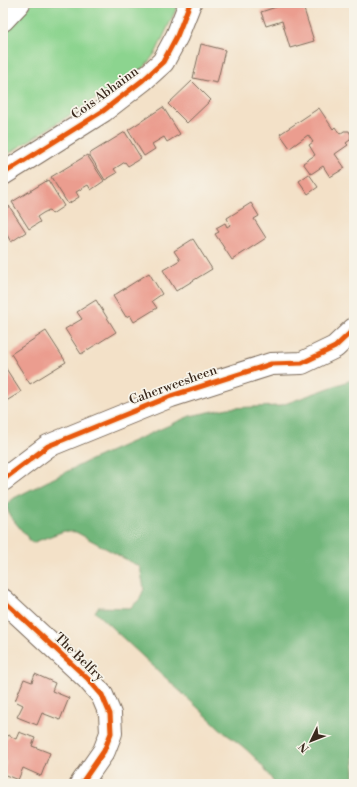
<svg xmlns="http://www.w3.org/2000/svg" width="357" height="787" font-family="'Libre Bodoni',serif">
	<rect width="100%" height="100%" fill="#f7f3e8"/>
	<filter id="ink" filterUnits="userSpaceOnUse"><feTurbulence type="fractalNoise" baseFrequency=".025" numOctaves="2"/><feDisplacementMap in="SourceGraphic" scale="8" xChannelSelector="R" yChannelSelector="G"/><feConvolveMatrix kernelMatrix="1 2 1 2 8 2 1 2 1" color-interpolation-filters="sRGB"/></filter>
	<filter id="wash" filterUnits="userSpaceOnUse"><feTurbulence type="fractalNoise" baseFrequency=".012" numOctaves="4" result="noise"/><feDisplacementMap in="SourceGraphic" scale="16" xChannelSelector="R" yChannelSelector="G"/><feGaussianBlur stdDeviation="0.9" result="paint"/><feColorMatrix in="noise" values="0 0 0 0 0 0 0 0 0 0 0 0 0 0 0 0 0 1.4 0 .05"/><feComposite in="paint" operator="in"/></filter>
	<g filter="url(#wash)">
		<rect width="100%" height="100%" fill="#f3e1c8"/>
		<!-- green -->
		<path fill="#8cd48f" stroke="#647f56" d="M32 3H179L156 52 143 69 3 157V33Z"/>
		<!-- forest -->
		<path fill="#71b67a" stroke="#56704c" d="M354 379V784H275C260 761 248 749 226 734L95 612 98 607 130 608 139 600 144 589 140 567 76 532 64 531 32 543 10 516 6 505 14 498 86 462 190 416 228 408 279 406Z"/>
		<g id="blocks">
			<!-- building -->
			<path fill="#eb9d8f" d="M288 3H302L314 41 290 48 282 21 266 26 261 12Z
				M201 44 225 50 217 83 193 78Z
				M192 81 211 100 187 123 168 104Z
				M163 107 180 134 167 142 164 137 152 144 155 149 144 156 128 130Z
				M319 108 333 129 335 127 340 134 344 131H349L351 135 350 140 346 143 348 145 335 154 345 168 330 177 323 166 311 174 303 163 315 155 309 145 313 142 308 135 290 148 280 134Z
				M125 132 141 158 128 166 125 162 114 169 117 173 105 180 89 154Z
				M87 155 104 181 91 190 88 185 76 192 79 197 68 204 51 177Z
				M309 174 318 187 308 194 299 181Z
				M48 180 64 206 52 214 49 210 43 213 37 217 40 222 29 229 12 202Z
				M251 203 259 216 254 219 266 238 232 260 215 234 219 232 216 228 225 223 227 227 230 225 227 218Z
				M9 206 26 232 11 242 7 235 3 238V209Z
				M193 239 212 269 176 291 163 270 180 260 174 251Z
				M149 273 162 294 152 301 157 308 134 322 130 315 126 317 113 296Z
				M96 300 116 332 81 354 65 329 82 319 77 312Z
				M46 331 66 362 30 384 11 354Z
				M3 364 21 392 3 403Z
				M35 674 55 683 52 691 69 698 60 720 42 713 37 725 17 717 23 705 15 701 24 679 32 682Z
				M19 732 35 738 32 746 50 753 41 776 23 768 18 780 3 774 6 762 3 760V746L8 735 16 739Z"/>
		</g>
	</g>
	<g filter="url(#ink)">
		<use href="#blocks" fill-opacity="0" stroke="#7b6a5a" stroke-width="1"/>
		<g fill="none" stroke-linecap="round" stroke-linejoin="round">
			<defs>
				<path id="minor" d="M3 20 19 3
					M3 174 103 111 143 80 163 62 177 36 190 3
					M3 480 48 446 171 396 271 364 302 363 335 347 354 329
					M3 600 88 679 102 695 110 714 111 733 104 751 81 784"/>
			</defs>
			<!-- minor casing -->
			<use href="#minor" stroke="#7b6a5a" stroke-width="24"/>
			<!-- minor -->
			<use href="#minor" stroke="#fff" stroke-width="22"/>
			<defs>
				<path id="cycleway" d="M3 174 103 111 143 80 163 62 177 36 190 3
					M3 480 48 446 171 396 271 364 302 363 335 347 354 329
					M3 600 88 679 102 695 110 714 111 733 104 751 81 784"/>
			</defs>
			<!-- cycleway casing -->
			<use href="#cycleway" stroke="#f7f3e8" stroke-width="8"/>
			<!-- cycleway -->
			<use href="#cycleway" stroke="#e8590c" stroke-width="5"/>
		</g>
	</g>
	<g text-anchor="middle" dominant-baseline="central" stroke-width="3.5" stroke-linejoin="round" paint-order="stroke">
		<!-- street labels -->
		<g font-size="13" fill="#3b2a1e" stroke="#f7f3e8">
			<text transform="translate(105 93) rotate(-36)">Cois Abhainn</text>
			<text transform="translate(173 385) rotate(-20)">Caherweesheen</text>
			<text transform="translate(79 657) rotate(44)">The Belfry</text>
		</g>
	</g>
	<!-- margin -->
	<rect width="357" height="787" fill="none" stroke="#f7f3e8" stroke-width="16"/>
	<!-- north arrow -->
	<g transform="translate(311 741) rotate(227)" stroke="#f7f3e8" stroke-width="3" paint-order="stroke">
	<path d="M0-3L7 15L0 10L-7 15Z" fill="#3b2a1e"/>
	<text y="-6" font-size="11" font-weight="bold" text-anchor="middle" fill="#3b2a1e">N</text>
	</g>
</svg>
